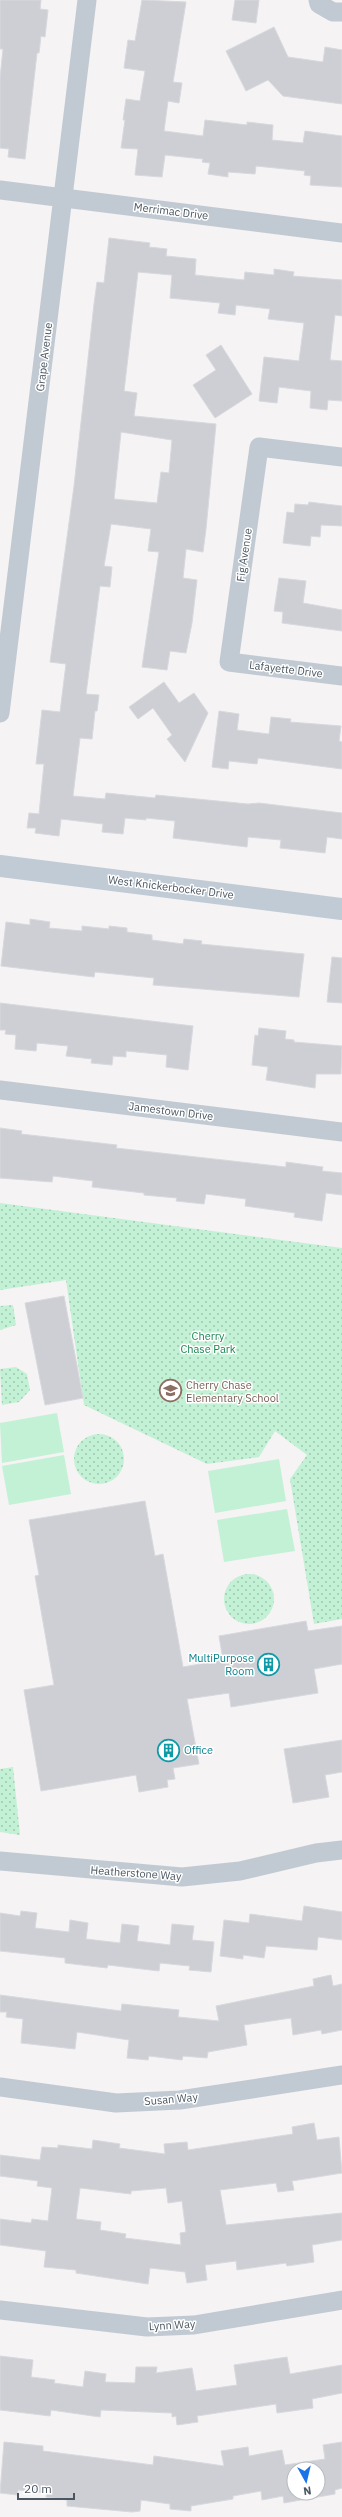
<svg xmlns="http://www.w3.org/2000/svg" width="342" height="2517" font-family="'IBM Plex Sans',sans-serif">
	<defs>
		<pattern id="park-dots" width="8" height="8" patternUnits="userSpaceOnUse"><rect width="8" height="8" fill="#c3f1d5"/><path d="M2 2h.1M6 6h.1" fill="none" stroke="#a0c6b0" stroke-width="1.8" stroke-linecap="round"/></pattern>
	</defs>
	<rect width="100%" height="100%" fill="#f5f3f3"/>
	<!-- green -->
	<path fill="#c3f1d5" d="M57 1413 64 1452 2 1463 0 1423Z
		M64 1455 71 1494 9 1505 2 1466Z
		M279 1459 286 1501 215 1513 208 1471Z
		M287 1509 295 1551 224 1562 217 1520Z"/>
	<!-- park -->
	<path fill="url(#park-dots)" d="M0 1203 342 1248V1619L314 1624 290 1479 307 1455 275 1431 259 1457 207 1464 84 1405 66 1280 0 1290Z
		M13 1305 16 1325 0 1330V1306Z
		M16 1367 27 1374 30 1390 19 1402 2 1405 0 1369Z
		M74 1459a25 25 0 1 1 50 0a25 25 0 1 1-50 0Z
		M224 1599a25 25 0 1 1 50 0a25 25 0 1 1-50 0Z
		M13 1767 20 1835 0 1832V1769Z"/>
	<!-- building -->
	<path fill="#cdcfd5" stroke="#d7d9de" fill-rule="evenodd" d="M0 0H41L40 9 48 10 45 37 41 36 39 53H37L25 159 8 157 9 149 0 148V78L3 49H0Z
		M142 0 186 2 173 82 182 83 179 103 168 101 164 131 203 136 205 120 247 125V122L273 125 272 140 303 143 305 131 342 136V187L310 185 311 176 304 175 305 171 256 166 255 174 228 172V177L208 174 210 163 202 162 203 159 165 155 162 177 135 175 138 149 121 148 125 120H123L126 99 140 101 145 71 124 68 128 40 135 41Z
		M235 0H259L256 23 232 20Z
		M274 27 288 57 323 62 325 47 342 50V104L283 96 268 80 246 91 226 51Z
		M109 238 150 243 149 247 167 249 166 256 196 259 195 275 244 280 245 272 274 275V269L294 272 293 276 342 280V316L335 315 330 360 342 361V401L328 400 327 410 310 408 311 391 279 387 277 403 259 401 264 357 299 361 304 323 268 319 270 309 236 305 235 315 218 313 220 303 170 298 172 275 138 272 124 391 137 393 134 416 216 424 206 529 203 552 186 549 183 578 197 580 192 623 186 653 170 651 167 670 142 667 159 552 148 551 151 529 111 524 104 566 112 567 110 587 100 586 86 694 99 695 97 711H95L92 739 80 738 73 796 105 799 106 793 155 798 156 795 248 804 259 803 342 813V839L327 837 325 853 280 848 281 840 248 837 247 847 173 838 175 821 146 818V820L125 818 123 834 102 832 103 824 61 819 59 836 35 833 36 828H27L29 813 39 814 44 764H36L42 710 60 712 66 664 50 662 74 486 94 304 97 282 104 283ZM121 432 172 440 169 473 161 472 157 503 114 499Z
		M221 345 252 394 215 418 193 385 216 370 206 355Z
		M309 502 342 506V526L321 525 320 537 311 536 310 546 283 543 287 512 294 513 295 504 308 505Z
		M279 578 306 581 303 603 342 610V631L282 623 283 612 274 611Z
		M164 682 179 703 194 693 208 713 185 762 167 739 172 735 153 708 138 719 129 707Z
		M219 711 239 714 237 730 269 734 271 717 291 719 290 722 341 726 339 741 342 742V769L258 758 257 764 229 761 228 769 212 767Z
		M30 919 50 922 49 928 82 931V926L109 929V926L127 928V932L152 935V940L183 944 184 939 202 941 201 944 304 954 299 997 153 985 154 978 95 972 94 977 1 966 6 922 30 925Z
		M332 957 342 958V1003L327 1002Z
		M0 1003 193 1026 188 1070 166 1067 167 1055 126 1051V1057L113 1056 112 1065 91 1063 92 1059 66 1056 68 1046 37 1043 36 1051 15 1049 16 1035 5 1034 6 1030H0Z
		M259 1028 286 1031 285 1039 294 1040V1042L342 1046 341 1074H316L315 1088 266 1080 268 1067 252 1065 255 1035 258 1036Z
		M0 1128 22 1131 21 1134 117 1145 116 1148 286 1167V1162L323 1167 322 1171 342 1173V1195L326 1193 322 1221 294 1217 295 1213 245 1206 246 1199 206 1194 204 1204 176 1201 177 1198 144 1195V1193L92 1187 93 1181 53 1176 52 1182 0 1178Z
		M64 1296 83 1398 45 1405 25 1303Z
		M145 1501 155 1556 163 1554 183 1667 223 1660 219 1636 306 1621 308 1631 342 1626V1664L314 1669 318 1693 231 1707 229 1693 187 1699 199 1764 173 1768 175 1779 167 1780 168 1787 139 1792 136 1775 41 1791 24 1690 54 1685 35 1576 39 1575 29 1520Z
		M342 1740V1772L325 1775 329 1797 293 1803 284 1749Z
		M304 1906 342 1912V1940L318 1937 317 1950 266 1946 264 1958 243 1955V1959L220 1956 224 1920 249 1923 250 1914 302 1921Z
		M21 1911 37 1913 35 1928 69 1932 70 1920 88 1923 86 1939 120 1943 122 1924 139 1926 137 1941 170 1945 172 1924 194 1926 192 1940 214 1942 211 1972 189 1970 190 1966 160 1963 159 1971 108 1965 107 1968 65 1963V1958L0 1951V1913L20 1916Z
		M331 1975 333 1986 342 1984V2030L322 2034 321 2030 293 2035 291 2018 244 2025 247 2045 208 2052 207 2058 183 2056 182 2060 149 2056 148 2060 127 2058 129 2040 77 2032 75 2049 21 2043 23 2019 6 2017 7 2012H0V1995L121 2011 122 2004 179 2010 178 2017 219 2021 216 2006 314 1986 313 1979Z
		M314 2123 317 2140 339 2137 342 2173 292 2181 294 2190 278 2192 276 2183 220 2190 226 2225 342 2213V2240L312 2245 314 2262 287 2266 286 2263 237 2270 236 2261 205 2265 207 2280 187 2283 185 2272 150 2268 148 2284 76 2273V2270L44 2267 46 2251 0 2245V2219L31 2223 32 2219 48 2221 52 2188 37 2186 38 2181 0 2176V2155L40 2160 42 2147 58 2148V2145L92 2149 93 2140 120 2144 119 2148 165 2154 164 2144 187 2142 188 2150 293 2134 292 2127ZM80 2188 131 2194V2191L166 2188 168 2203 182 2201 186 2232 180 2233 181 2245 125 2238 126 2234 100 2230 101 2222 76 2219Z
		M0 2356 33 2360 31 2377 55 2380 54 2383 83 2387 85 2371 106 2374 105 2382 135 2383 136 2367H157L156 2373 192 2368 196 2391 237 2385 234 2365 287 2357 290 2374 342 2365V2393L312 2399 313 2408 277 2413 276 2404 197 2416 198 2422 177 2425 176 2416 172 2417V2413L101 2410 100 2417 51 2410 50 2416 0 2410Z
		M4 2442 43 2446V2451L153 2465 154 2456 224 2466 221 2451 248 2447 249 2456 282 2450 285 2465 325 2459 323 2445 342 2442V2488L335 2490V2494L284 2503 283 2496 262 2500 261 2491 233 2496V2499L191 2506V2511L170 2509V2504L141 2500 140 2511 132 2512 67 2506V2500L46 2497 47 2493 18 2490 17 2495 0 2493ZM294 2469H318V2493H294Z"/>
	<g fill="none" stroke-linecap="round" stroke-linejoin="round">
		<!-- street -->
		<path stroke="#c1cad2" stroke-width="19" d="M318 0 319 4 333 12H342
			M0 190 342 233
			M342 457 259 447 229 662 342 676
			M0 713 87 0
			M0 1090 342 1132
			M0 1861 182 1877 240 1871 316 1853 342 1850
			M0 2087 116 2103 180 2100 342 2075
			M0 2310 147 2327 194 2325 342 2300"/>
		<!-- secondary -->
		<path stroke="#c1cbd6" stroke-width="22" d="M0 866 342 909"/>
	</g>
	<!-- icons -->
	<defs>
		<symbol id="school-ring" viewBox="-11 -11 22 22"><circle r="9.5" fill="#fff" stroke="#8d6e63" stroke-width="1.5"/><path d="M0-5L7-2L0 1L-7-2ZM-4 1L0 2.5L4 1V4Q0 6-4 4Z" fill="#8d6e63"/></symbol>
		<symbol id="building-ring" viewBox="-11 -11 22 22"><circle r="9.5" fill="#fff" stroke="#0f9aa8" stroke-width="1.5"/><path d="M-4-6H4V6H1V3H-1V6H-4ZM-2.5-4.3h1.7v1.8h-1.7ZM.8-4.3h1.7v1.8H.8ZM-2.5-1h1.7V.8h-1.7ZM.8-1h1.7V.8H.8Z" fill="#0f9aa8"/></symbol>
	</defs>
	<g fill-rule="evenodd">
		<use href="#school-ring" x="158" y="1378" width="25" height="25"/>
		<use href="#building-ring" x="256" y="1652" width="25" height="25"/>
		<use href="#building-ring" x="156" y="1738" width="25" height="25"/>
	</g>
	<g text-anchor="middle" dominant-baseline="central" stroke-width="3" stroke-linejoin="round" paint-order="stroke">
		<!-- street labels -->
		<g font-size="11" fill="#4a5661" stroke="#fff">
			<text transform="translate(171 211) rotate(7)">Merrimac Drive</text>
			<text transform="translate(44 357) rotate(-83)">Grape Avenue</text>
			<text transform="translate(244 555) rotate(-82)">Fig Avenue</text>
			<text transform="translate(286 669) rotate(7)">Lafayette Drive</text>
			<text transform="translate(171 887) rotate(7)">West Knickerbocker Drive</text>
			<text transform="translate(171 1111) rotate(7)">Jamestown Drive</text>
			<text transform="translate(136 1873) rotate(4)">Heatherstone Way</text>
			<text transform="translate(171 2099) rotate(-5)">Susan Way</text>
			<text transform="translate(172 2325) rotate(-3)">Lynn Way</text>
		</g>
		<!-- park labels -->
		<g font-size="11" fill="#17864f" stroke="#fff">
			<text x="208" y="1336">Cherry<tspan x="208" dy="13">Chase Park</tspan></text>
		</g>
		<!-- education labels -->
		<g font-size="11" fill="#785e54" stroke="#fff" text-anchor="start">
			<text x="186" y="1385">Cherry Chase<tspan x="186" dy="13">Elementary School</tspan></text>
		</g>
		<!-- culture labels -->
		<g font-size="11" fill="#0d838f" stroke="#fff" text-anchor="end">
			<text x="254" y="1658">MultiPurpose<tspan x="254" dy="13">Room</tspan></text>
			<text x="184" y="1750" text-anchor="start">Office</text>
		</g>
	</g>
	<!-- north arrow -->
	<g transform="translate(306 2481) rotate(172)"><circle r="19" fill="#ffffff" stroke="#b7bbc0"/>
	<path d="M0-3L7 15L0 10L-7 15Z" fill="#1a73e8"/>
	<text y="-6" font-size="11" font-weight="bold" text-anchor="middle" fill="#4a5661">N</text>
	</g>
	<!-- scale -->
	<path d="M18 2493v6h56v-6" fill="none" stroke="#4a5661" stroke-width="2"/>
	<text x="24" y="2493" font-size="12" fill="#4a5661" stroke="#ffffff" stroke-width="3" paint-order="stroke">20 m</text>
</svg>
